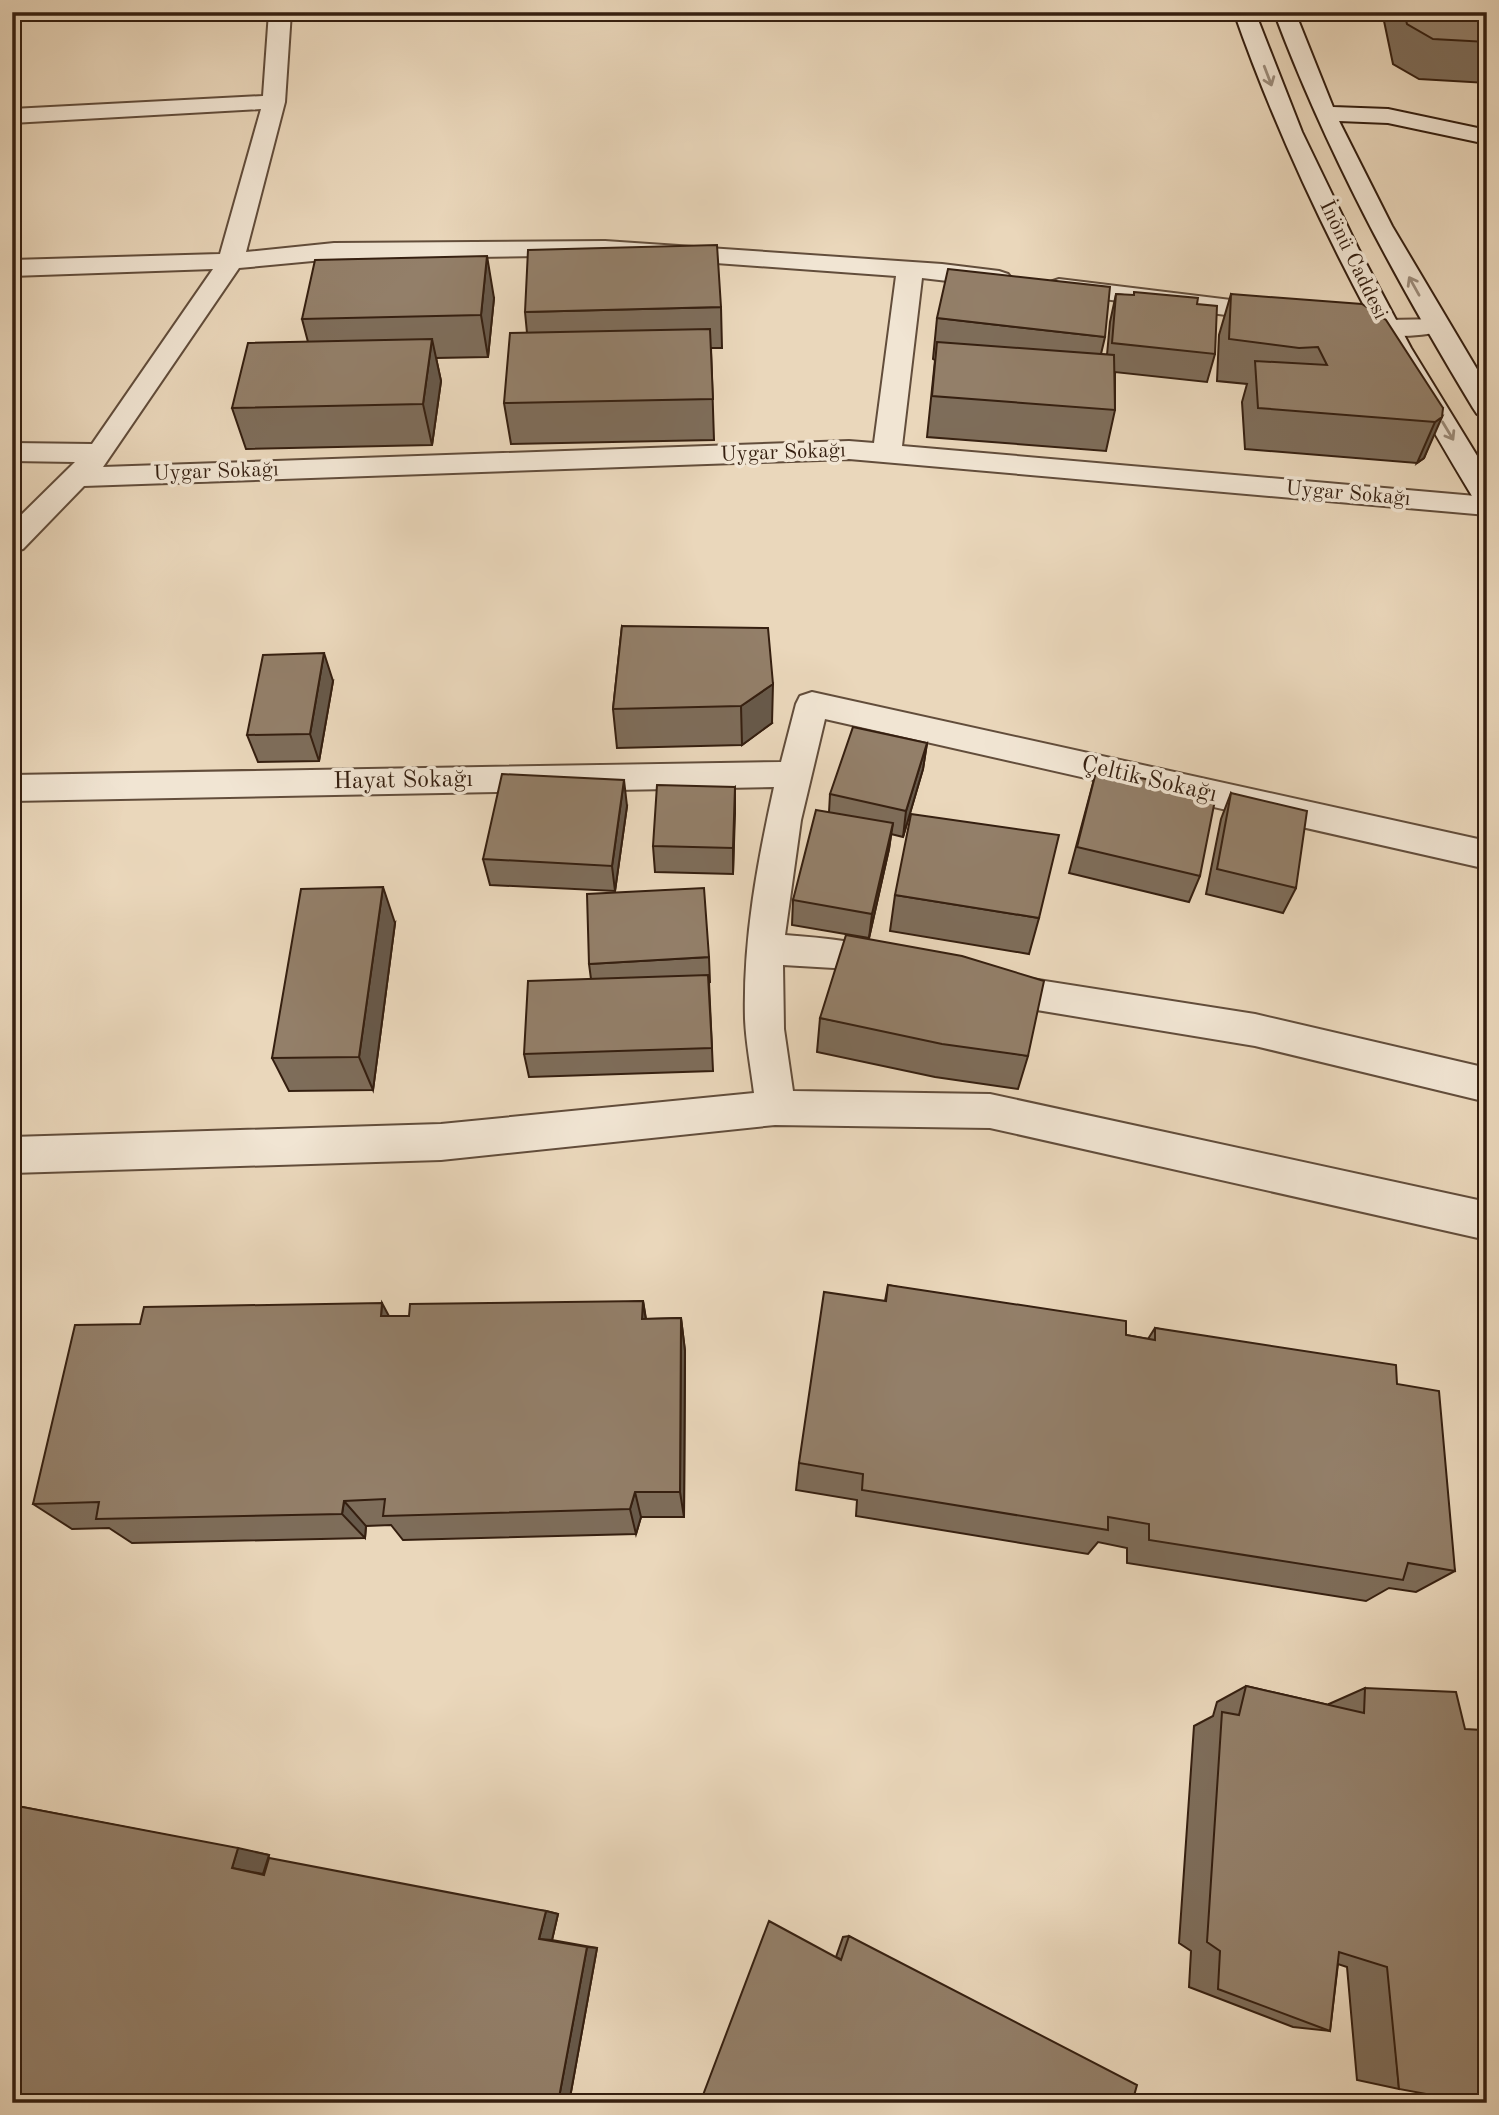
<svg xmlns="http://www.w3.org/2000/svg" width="1499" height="2115" font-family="'Old Standard TT',serif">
	<rect width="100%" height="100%" fill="#ead7bb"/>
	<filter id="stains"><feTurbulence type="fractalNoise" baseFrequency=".00286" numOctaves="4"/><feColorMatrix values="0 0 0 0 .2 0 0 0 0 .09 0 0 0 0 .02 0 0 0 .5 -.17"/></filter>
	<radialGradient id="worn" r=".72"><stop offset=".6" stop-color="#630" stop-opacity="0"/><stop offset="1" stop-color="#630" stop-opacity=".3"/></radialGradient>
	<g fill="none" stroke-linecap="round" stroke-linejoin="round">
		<defs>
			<path id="street" d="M269 12H291L285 102 246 252 334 243 605 241 942 264 999 271 1008 274 1012 279 1008 284 999 287 922 278 902 446 1487 497V515L849 459 84 486 23 549 12 552V524L75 462 12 461V443L92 444 213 269 12 276V260L220 254 261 109 12 123V109L263 96ZM605 255 896 276 874 443 849 441 103 467 239 268 334 259Z
				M1059 279 1280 306 1289 308 1293 314 1289 320 1280 322 1050 292 1046 287 1050 282Z
				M1347 315 1386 320 1444 319 1448 325 1444 331C1411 339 1371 337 1338 329L1334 323 1338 317Z
				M812 692 1487 841V869L825 719 801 820 785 935C826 938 865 942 904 955L909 966 904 977 891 981 834 968 783 965 784 1029 793 1091 990 1094 1487 1202V1240L990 1128 775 1125 441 1160 12 1173V1137L441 1124 754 1093C751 1068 746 1044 745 1019 743 940 757 864 774 787L12 801V775L781 762 796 704 800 696Z
				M988 972 1255 1014 1487 1068V1102L1255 1046 988 1002 975 998 969 987 975 976Z"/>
			<path id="secondary" d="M1234 12H1255L1302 132 1359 250 1411 348 1487 472V505L1477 503 1472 496C1379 341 1294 184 1234 12Z
				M1274 12H1295L1333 107 1388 109 1487 130V144L1388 123 1339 121 1392 226 1487 386V416L1477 414 1473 408C1395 279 1327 153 1274 12Z"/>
		</defs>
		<!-- street casing -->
		<use href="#street" stroke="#624d3b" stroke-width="4"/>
		<!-- secondary casing -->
		<use href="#secondary" stroke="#351f10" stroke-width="4"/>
		<!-- street -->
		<use href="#street" fill="#f1e5d3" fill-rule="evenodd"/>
		<!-- secondary -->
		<use href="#secondary" fill="#f1e5d3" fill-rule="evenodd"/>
	</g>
	<!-- wall -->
	<path fill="#7e6d5a" stroke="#351f10" stroke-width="2" d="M1387 12H1487V83L1419 79 1393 64 1384 21Z
		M1116 294 1197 304 1215 354 1207 382 1115 372V410L1106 451 927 437 935 360 933 359 937 318 1105 337 1101 354 1107 355 1110 322Z
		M1231 294 1443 408 1424 458 1417 463 1245 449 1242 402 1247 384 1217 381 1219 335Z
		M494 298 488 357 436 358 441 381 432 445 246 449 232 408 308 342 302 319Z
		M721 307 722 348H711L714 440 511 444 504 403 527 333 525 312Z
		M622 626 772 723 742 745 617 748 613 709Z
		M333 681 319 761 258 762 247 735Z
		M927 743 923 769 903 837 891 834 889 849 869 938 792 925 793 900 829 812 830 794Z
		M1097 768 1200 876 1189 902 1069 873Z
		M735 787 733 874 655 872 653 846Z
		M1231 793 1296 888 1283 913 1206 894 1221 819Z
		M627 806 615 891 490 885 483 859Z
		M895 895 1039 918 1029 954 890 931Z
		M395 923 373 1090 289 1091 272 1058Z
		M709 957 710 982H709L713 1071 529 1077 524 1054 591 979 589 964Z
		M820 1018 1028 1056 1018 1089 935 1077 817 1052Z
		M888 1285 1126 1335 1148 1339 1155 1328 1397 1384 1455 1571 1416 1592 1389 1588 1366 1601 1127 1563V1548L1098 1542 1088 1554 856 1516 857 1500 796 1490 799 1463 885 1301Z
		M643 1301 646 1319 681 1318 685 1351 684 1517H641L636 1534 403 1540 391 1525 366 1526 365 1538 132 1543 109 1528 72 1529 33 1504 140 1324 409 1316Z
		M1487 1416V1469L1478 1422Z
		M1246 1686 1329 1705V1704L1365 1688 1399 2089 1357 2080 1347 1967 1338 1964 1330 2031 1293 2027 1189 1987 1191 1951 1179 1943 1194 1726 1213 1716 1217 1702Z
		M12 1805 269 1855 263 1874 546 1911 558 1914 552 1940 597 1948 569 2103Z
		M849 1936 1132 2103 836 1957 843 1937Z
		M1145 2098 1160 2103H1144Z"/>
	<!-- shaded-wall -->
	<path fill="#67594a" stroke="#351f10" stroke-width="2" d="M487 256 494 298 488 357 481 315Z
		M432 339 441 381 432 445 423 404Z
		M1442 417 1424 458 1417 463 1435 422Z
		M324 653 333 681 319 761 310 734Z
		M773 684 772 723 742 745 741 706Z
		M927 743 923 769 903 837 906 811Z
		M624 780 627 806 615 891 612 866Z
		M735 787V813L733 874V848Z
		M893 823 889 849 869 938 872 914Z
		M383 887 395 923 373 1090 359 1057Z
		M643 1301 648 1334 642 1319Z
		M382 1303 400 1337 381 1316Z
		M681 1318 685 1351 684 1517 680 1492Z
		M635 1492 641 1517 636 1534 630 1509Z
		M344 1501 366 1526 365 1538 342 1514Z
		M238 1848 269 1855 263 1874 232 1868Z
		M546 1911 558 1914 552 1940 539 1939Z
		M587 1947 597 1948 569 2103H558Z"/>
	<!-- building -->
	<path fill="#937f69" stroke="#351f10" stroke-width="2" d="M1404 12H1487V42L1433 39 1407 24Z
		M717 245 721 307 525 312 528 250Z
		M487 256 481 315 302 319 315 260Z
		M948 269 1110 287 1105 337 937 318Z
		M1134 292 1198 298 1197 304 1217 306 1215 354 1112 343 1116 294 1134 295Z
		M1231 294 1362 304 1386 320 1443 408 1442 417 1435 422 1258 408 1255 361 1327 365 1318 347 1299 348 1229 339Z
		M710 329 713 399 504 403 510 333Z
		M432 339 423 404 232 408 248 343Z
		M937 342 1114 355 1115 410 932 396Z
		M622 626 768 628 773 684 741 706 613 709Z
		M324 653 310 734 247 735 263 655Z
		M853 727 927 743 906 811 830 794Z
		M1097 768 1216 795 1200 876 1077 847Z
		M502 774 624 780 612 866 483 859Z
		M657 785 735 787 733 848 653 846Z
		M1231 793 1307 811 1296 888 1217 869Z
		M816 810 893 823 872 914 793 900Z
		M911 814 1059 835 1039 918 895 895Z
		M383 887 359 1057 272 1058 301 889Z
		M704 888 709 957 589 964 587 894Z
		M846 935 962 956 1044 981 1028 1056 942 1044 820 1018Z
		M708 975 712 1048 524 1054 528 981Z
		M888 1285 1126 1321V1335L1155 1340V1328L1396 1365 1397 1384 1439 1391 1455 1571 1408 1563 1403 1580 1149 1540V1524L1108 1517V1530L862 1490 863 1474 799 1463 824 1292 886 1301Z
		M643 1301 642 1319 681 1318 680 1492H635L630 1509 383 1516 385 1499 344 1501 342 1514 96 1519 99 1502 33 1504 75 1325 140 1324 144 1307 382 1303 381 1316H409L410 1304Z
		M1246 1686 1364 1713 1365 1688 1456 1692 1465 1729 1482 1730 1487 1765V2103H1475L1399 2089 1387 1967 1339 1952 1330 2031 1218 1989 1220 1951 1207 1942 1222 1712 1239 1715Z
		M12 1805 238 1848 232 1868 264 1875 269 1858 546 1911 539 1939 587 1947 558 2103H12Z
		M769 1921 841 1960 849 1936 1137 2085 1132 2103H700Z"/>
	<!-- one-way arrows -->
	<defs><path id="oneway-shaft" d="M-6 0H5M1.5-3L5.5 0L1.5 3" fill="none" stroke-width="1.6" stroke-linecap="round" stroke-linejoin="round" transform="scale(1.75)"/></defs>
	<g stroke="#9c8c7b">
		<use href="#oneway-shaft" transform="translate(1268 76) rotate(69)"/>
		<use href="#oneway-shaft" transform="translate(1414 286) rotate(-119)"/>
		<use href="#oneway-shaft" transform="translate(1448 431) rotate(59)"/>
	</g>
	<g text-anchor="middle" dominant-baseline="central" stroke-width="7" stroke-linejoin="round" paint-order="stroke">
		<!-- far-street labels -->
		<g font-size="21" fill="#351f10" stroke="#f1e5d3">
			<text transform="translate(1353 260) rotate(64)">İnönü Caddesi</text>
			<text transform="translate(783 453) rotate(-2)">Uygar Sokağı</text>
			<text transform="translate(216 472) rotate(-2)">Uygar Sokağı</text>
			<text transform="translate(1348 494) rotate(5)">Uygar Sokağı</text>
		</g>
		<!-- street labels -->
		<g font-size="24" fill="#351f10" stroke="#f1e5d3">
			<text transform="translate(1149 780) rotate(13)">Çeltik Sokağı</text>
			<text transform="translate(403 781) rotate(-1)">Hayat Sokağı</text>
		</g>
	</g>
	<!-- margin -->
	<rect width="1499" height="2115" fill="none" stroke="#ead7bb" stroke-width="42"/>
	<rect x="14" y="14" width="1471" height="2087" fill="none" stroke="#351f10" stroke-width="3.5"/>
	<rect x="21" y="21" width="1457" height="2073" fill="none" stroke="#351f10" stroke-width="2"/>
	<rect width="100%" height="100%" filter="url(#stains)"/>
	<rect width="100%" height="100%" fill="url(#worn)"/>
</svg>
